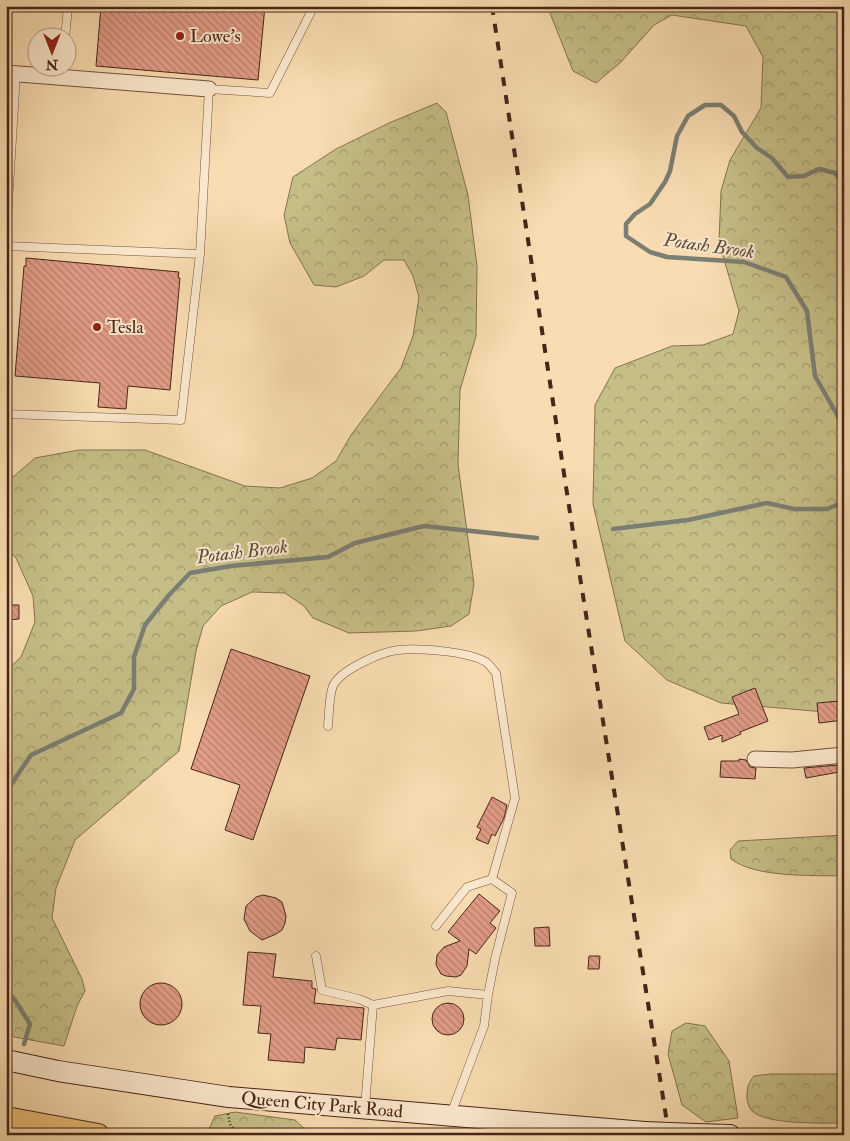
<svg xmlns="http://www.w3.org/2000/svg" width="850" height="1141" font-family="'IM FELL Double Pica',serif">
	<defs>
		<pattern id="forest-crowns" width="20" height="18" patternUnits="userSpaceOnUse" patternTransform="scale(1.25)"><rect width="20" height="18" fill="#c5be87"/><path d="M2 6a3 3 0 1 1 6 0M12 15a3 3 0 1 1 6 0" fill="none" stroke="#a29a6d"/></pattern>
		<pattern id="building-back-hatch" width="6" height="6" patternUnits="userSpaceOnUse" patternTransform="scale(1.25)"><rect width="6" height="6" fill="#e29c87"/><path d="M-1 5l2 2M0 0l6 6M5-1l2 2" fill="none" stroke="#b97f6d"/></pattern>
	</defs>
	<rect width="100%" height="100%" fill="#f9dcb1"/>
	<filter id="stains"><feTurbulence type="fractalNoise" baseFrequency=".004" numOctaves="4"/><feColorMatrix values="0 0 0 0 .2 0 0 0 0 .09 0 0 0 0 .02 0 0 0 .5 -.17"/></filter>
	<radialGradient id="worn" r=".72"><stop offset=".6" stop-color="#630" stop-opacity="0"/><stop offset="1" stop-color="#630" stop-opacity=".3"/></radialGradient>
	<!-- forest -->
	<path fill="url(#forest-crowns)" stroke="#867250" d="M549 6H844V707L825 712 721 703 667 680 625 641 593 504 595 405 615 368 672 346 703 345 733 334 739 311 719 242 721 191 730 160 761 108 763 57 746 26 672 15 654 25 620 63 596 83 573 71 550 13Z
		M437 103 446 112 468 195 477 266 476 336 460 390 458 464 474 584 469 614 451 626 416 631 349 633 313 618 304 606 285 593 252 592 221 606 203 626 196 651 179 751 75 840 56 888 52 918 82 979 85 991 77 1006 64 1046 14 1037 6 1028V671L21 657 35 622 33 596 16 558 6 548V483L35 458 79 450H145L245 486 280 488 312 478 336 461 351 435 401 368 413 336 419 297 413 276 404 260H384L364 276 336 287 314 285 290 243 284 215 293 177 336 149 389 123Z
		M844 835V876C812 875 756 878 731 859L730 850 738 841Z
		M686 1023 705 1026 729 1061 738 1118 706 1122 682 1105 668 1054 672 1031Z
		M770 1074H844V1123C823 1123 767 1125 752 1111 749 1108 747 1101 747 1097 747 1087 748 1084 754 1076Z
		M235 1112 295 1120 308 1132V1135H208L210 1127 215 1116Z"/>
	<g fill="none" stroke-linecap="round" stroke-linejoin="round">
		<!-- stream -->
		<path stroke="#7b7e73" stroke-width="4.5" d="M844 184 835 173 819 169 804 176 788 177 772 158 757 148 742 132 734 116 721 105H705L688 116 677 136 670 171 665 182 650 204 635 214 626 224V236L650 252 667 257 744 262 786 277 807 311 815 376 844 427
			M613 529 688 520 767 503 794 509H827L844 502
			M6 792 31 755 121 713 134 689V657L145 625 169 595 190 573 231 566 328 557 355 543 424 526 537 538
			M6 990 15 1000 30 1024 24 1044"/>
	</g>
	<!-- building -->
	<path fill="url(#building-back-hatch)" stroke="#472518" d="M101 6H265L258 80 96 66Z
		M26 258 179 272 178 278H180L170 390 128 386 126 409 98 407 100 383 15 376 24 266H26Z
		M6 605H19V619L6 620Z
		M231 649 310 676 253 840 225 830 240 785 191 769Z
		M755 688 768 721 740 732 741 734 722 742V735L709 740 704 727 739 714 732 697Z
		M841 701V704H844V720L819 723 817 703Z
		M739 759 746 760 750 767 756 768 755 779 720 777 721 761H739Z
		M838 765 839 772 806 778 804 768Z
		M492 797 507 805 504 818 495 836 492 834 488 844 476 839 481 829 477 827Z
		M479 894 500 911 490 923 496 928 476 954 469 949 467 966 461 975 456 977 446 976 441 974 436 965 437 955 444 947 460 941 448 932Z
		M263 895 276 898 282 902 286 916 285 923 282 930 276 934 262 940 250 931 244 919 246 906 256 897Z
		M549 927 550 946H535L534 928Z
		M248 952 276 954 273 977 312 981V988L316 989 314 1003 364 1008 361 1040 337 1038 335 1050 305 1047 304 1063 268 1060 271 1034 258 1033 261 1006 243 1005Z
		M589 956H600L599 969H588Z
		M140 1004a21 21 0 1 1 42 0a21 21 0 1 1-42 0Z
		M432 1019a16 16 0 1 1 32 0a16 16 0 1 1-32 0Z"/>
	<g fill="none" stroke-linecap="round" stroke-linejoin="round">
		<defs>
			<path id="lane" d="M65 38 68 6
				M6 236 16 74
				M6 246 200 254 209 89 270 93 314 6
				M6 414 181 420 200 254
				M328 726C329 715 329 692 334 684 343 669 381 652 398 650 419 648 467 651 486 662 489 664 493 670 496 673L515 798 492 879 512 893 495 959 488 995 484 1026 451 1114
				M436 926 467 887 492 879
				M316 956 322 990 359 999 373 1005
				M365 1107 373 1005 448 991 488 995"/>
			<path id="street" d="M6 73 209 89
				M755 759 792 760 844 755"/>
			<path id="secondary" d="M6 1060 58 1071 229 1097 645 1132
				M696 1134 730 1135"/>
			<path id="primary" d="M6 1118 98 1135"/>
		</defs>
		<!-- lane casing -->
		<use href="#lane" stroke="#74533e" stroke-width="9"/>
		<!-- street casing -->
		<use href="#street" stroke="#74533e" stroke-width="17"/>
		<!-- secondary casing -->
		<use href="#secondary" stroke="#472518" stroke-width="22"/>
		<!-- primary casing -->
		<use href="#primary" stroke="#472518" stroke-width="24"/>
		<!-- path -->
		<path stroke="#472518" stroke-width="2.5" stroke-dasharray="1 2.5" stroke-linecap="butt" d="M228 1114 230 1124 238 1135"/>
		<!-- lane -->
		<use href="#lane" stroke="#fbe8cc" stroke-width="8"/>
		<!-- street -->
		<use href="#street" stroke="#fbe8cc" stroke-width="15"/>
		<!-- secondary -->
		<use href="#secondary" stroke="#fbe8cc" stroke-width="20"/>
		<!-- primary -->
		<use href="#primary" stroke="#ecbe78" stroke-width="22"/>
		<!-- rail -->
		<path stroke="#472518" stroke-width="4" stroke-dasharray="9 9" stroke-linecap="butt" d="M492 6 577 558 669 1135"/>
		<defs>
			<path id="secondary-bridge" d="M645 1132 696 1134"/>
		</defs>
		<!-- secondary-bridge casing -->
		<use href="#secondary-bridge" stroke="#472518" stroke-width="22" stroke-linecap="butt"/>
		<!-- secondary-bridge -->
		<use href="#secondary-bridge" stroke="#fbe8cc" stroke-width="20"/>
	</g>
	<!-- markers -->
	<g fill="#8f2418" stroke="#fbe8cc" stroke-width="2">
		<circle cx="180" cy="36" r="5"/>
		<circle cx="97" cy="327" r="5"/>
	</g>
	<g text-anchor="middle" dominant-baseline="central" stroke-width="4" stroke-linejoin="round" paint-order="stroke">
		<!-- poi labels -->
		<g font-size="18" fill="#472518" stroke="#fbe8cc" text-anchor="start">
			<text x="190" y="36">Lowe's</text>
			<text x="107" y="327">Tesla</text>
		</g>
		<!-- street labels -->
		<g font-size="18" fill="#472518" stroke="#fbe8cc">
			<text transform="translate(322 1105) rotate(5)">Queen City Park Road</text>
		</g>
		<!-- water labels -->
		<g font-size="19" font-style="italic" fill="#5d4a3e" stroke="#fbe8cc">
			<text transform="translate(709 246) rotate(8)">Potash Brook</text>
			<text transform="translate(242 552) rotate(-7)">Potash Brook</text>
		</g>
	</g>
	<!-- margin -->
	<rect width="850" height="1141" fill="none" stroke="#f9dcb1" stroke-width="25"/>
	<rect x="8" y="8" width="835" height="1126" fill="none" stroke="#472518" stroke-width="2.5"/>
	<rect x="12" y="12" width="825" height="1116" fill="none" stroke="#472518"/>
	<!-- north arrow -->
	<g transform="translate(52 52) rotate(180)"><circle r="24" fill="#fbe8cc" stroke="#b39a84"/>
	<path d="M0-4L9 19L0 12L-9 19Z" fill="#8f2418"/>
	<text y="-8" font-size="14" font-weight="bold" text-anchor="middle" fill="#472518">N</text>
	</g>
	<rect width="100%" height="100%" filter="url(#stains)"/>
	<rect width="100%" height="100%" fill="url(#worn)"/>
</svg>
